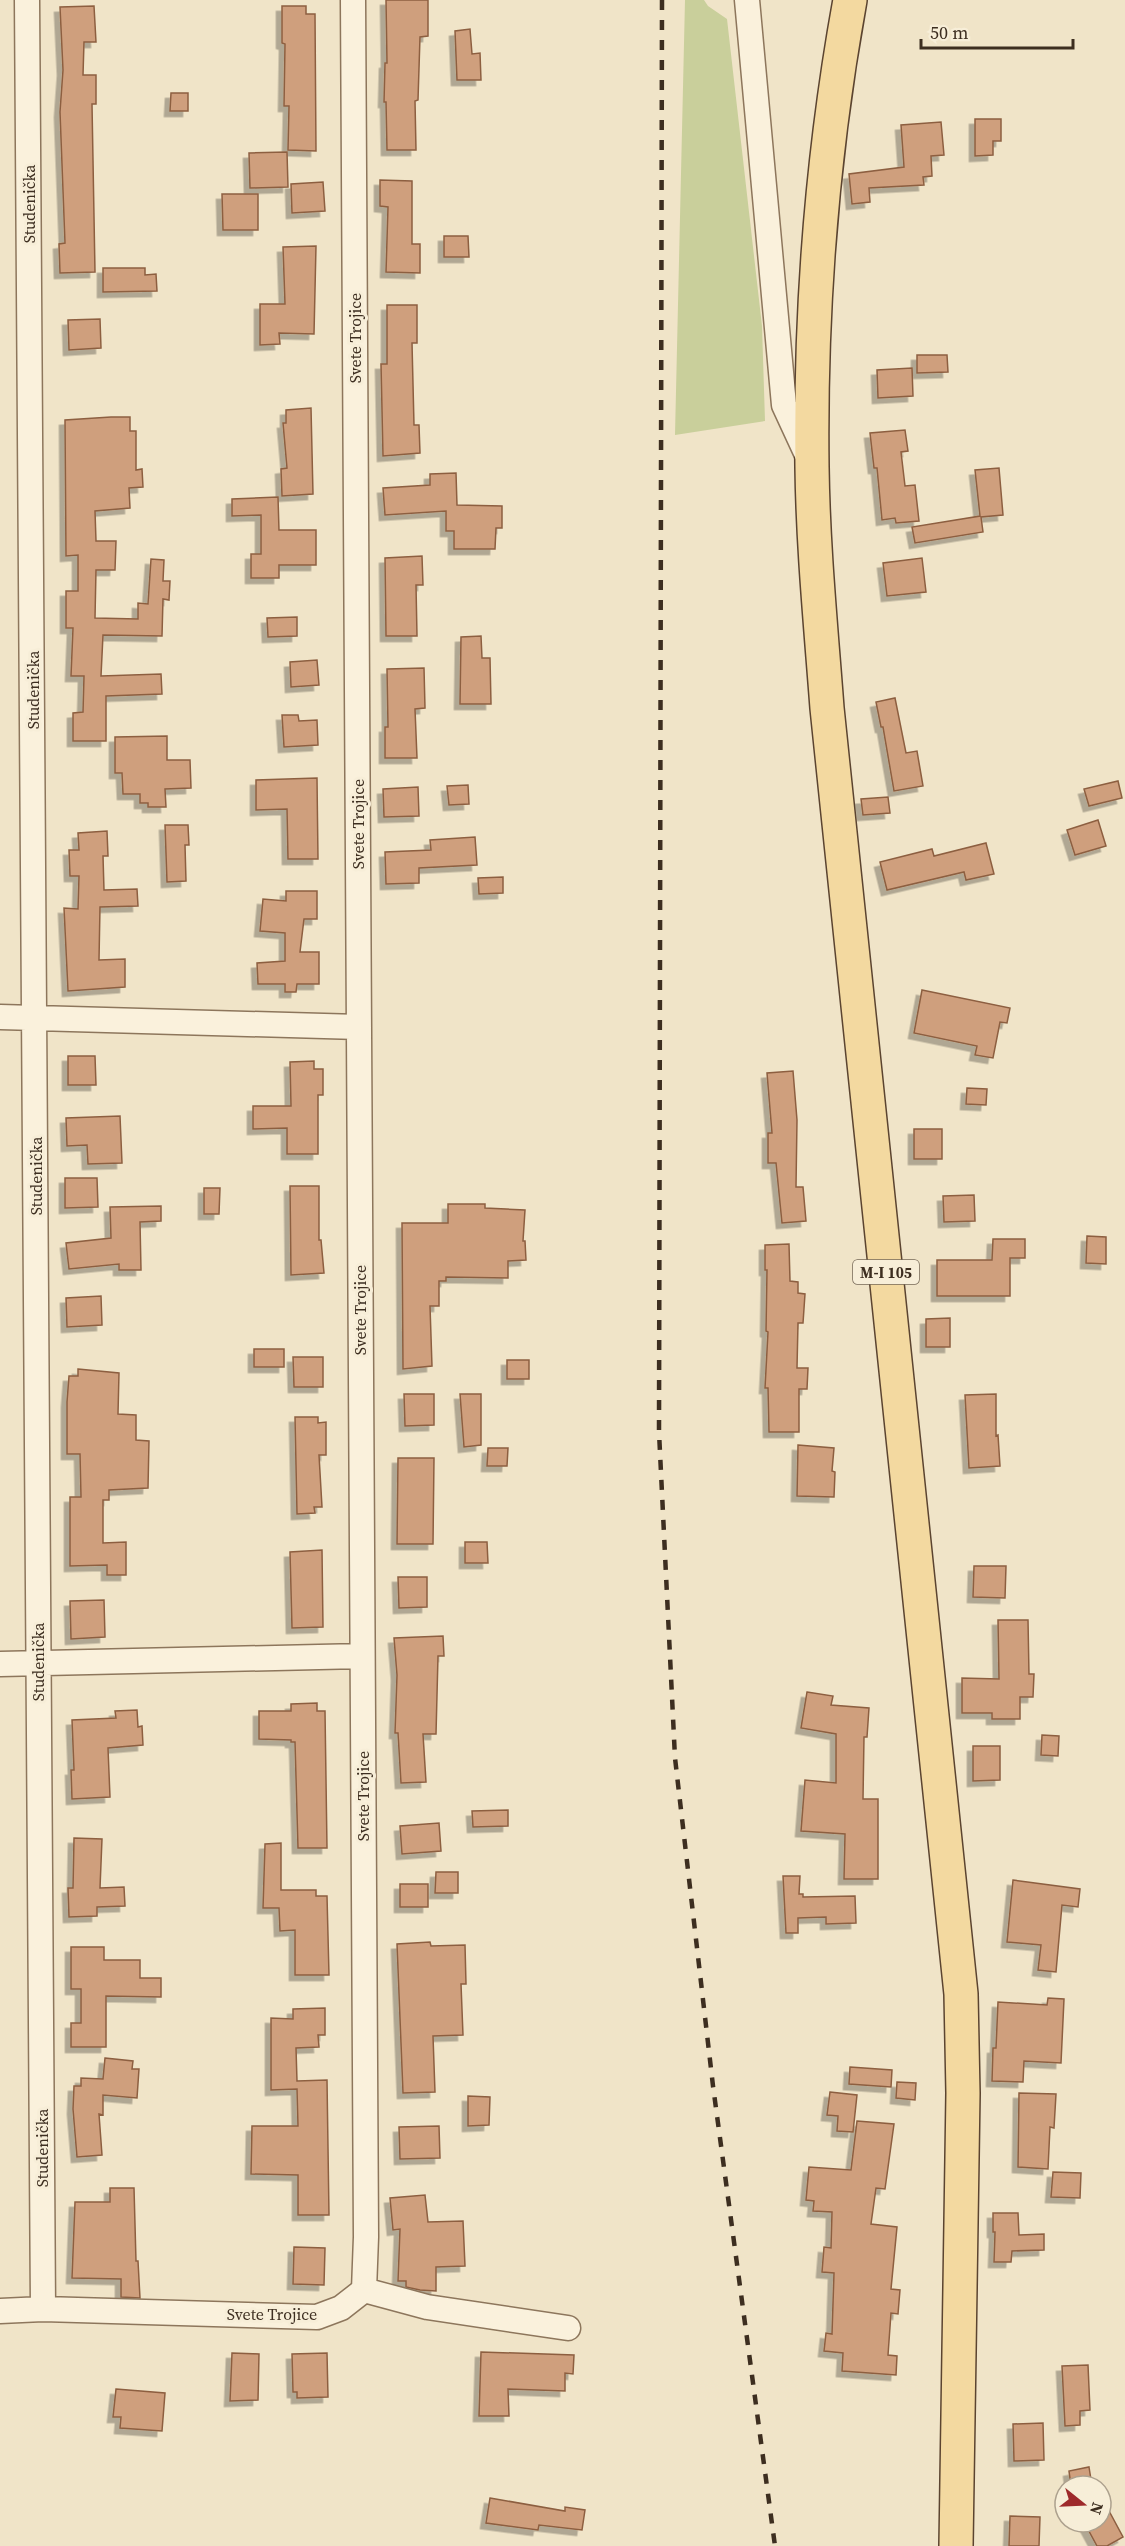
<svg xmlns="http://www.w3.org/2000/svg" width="1125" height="2546" font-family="'Source Serif 4',serif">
	<defs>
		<filter id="shadow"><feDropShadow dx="-5.5" dy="5.5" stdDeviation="0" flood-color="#0004"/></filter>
	</defs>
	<rect width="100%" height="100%" fill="#f0e4c8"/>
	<!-- grass -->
	<path fill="#c9cf9b" d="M685 0H704L708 6 727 19 762 326 765 421 675 435Z"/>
	<!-- building -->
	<path fill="#cf9f7d" stroke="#8d5f41" stroke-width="1.5" filter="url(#shadow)" d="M386 0H428V36L420 37 418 100 415 101 416 150H387L386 102H384L385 63H387Z
		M94 6 96 42H84L83 75H96V104H92L95 272 60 273 59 244 65 243 60 112 63 70 60 7Z
		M282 6H306V14H315L316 151 288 150 289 106H284L285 44 282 43Z
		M470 29 472 54 480 53 481 80H457L455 31Z
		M171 93H188V111H170Z
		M975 119H1001V141H993V155L975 156Z
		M941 122 944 155 931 156 932 176 923 177 924 185 869 188 870 202 852 204 849 174 904 167 901 125Z
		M287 152 288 187 250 188 249 153Z
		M380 180 412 181V244H420V273L386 272 388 207 380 206Z
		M323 182 325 211 292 213 291 184Z
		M222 194H258V230H223Z
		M444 236H468L469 257H444Z
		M316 246 314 334 279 333 280 344 260 345V304H285L283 247Z
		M103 268H145V275L156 274 157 291 103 292Z
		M387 305H417V343H412L414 425H419L420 453 383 456 381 364H387Z
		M100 319 101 348 69 350 68 320Z
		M917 355H947L948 372 917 373Z
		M912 368 913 396 878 398 877 370Z
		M311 408 313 494 282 496 281 469 287 468 283 423H286V410Z
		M111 417H130V431H136V470L142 469 143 487 129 488 130 508 95 511 96 541H116L115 570H96L95 618 138 619V603L148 604 151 559 164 560 163 581H170L169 600 163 599 162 636 103 635 101 676 161 674 162 694 106 696V741H73V713L83 712 84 676H71L73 628H66V591H78V555L66 556 65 420Z
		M905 430 908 451 901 452 905 486 915 485 919 521 896 523 895 518 882 520 877 468H874L870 433Z
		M999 468 1003 515 981 517 983 532 915 543 912 527 980 516 975 470Z
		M456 473 457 505 502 506V528H496L495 549H454V531H446V511L385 515 383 488 430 485V474Z
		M278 497 279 530H316V565H279V578H251V554H261V515L232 516V499Z
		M422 556 423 585H416L417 636H386L385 558Z
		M922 558 926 592 887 596 883 563Z
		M297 617V636L268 637 267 618Z
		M481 636 482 658H490L491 704H460L461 637Z
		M317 660 319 685 291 687 290 662Z
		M424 668 425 708 415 709 417 758H385V727H388L387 669Z
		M895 698 906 753 917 751 923 786 894 791 883 727H881L876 702Z
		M282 715H298L299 721 317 720 318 745 284 747Z
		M167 736V760H190L191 788 165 789 166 807H148V803H140V794H123L122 773H115V737Z
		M317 778 318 859H288L287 809 256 810V780Z
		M1118 781 1122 798 1089 806 1084 789Z
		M468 785 469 804 449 805 447 786Z
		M418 787 419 816 384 817 383 789Z
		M888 797 890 813 863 815 861 799Z
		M1098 820 1106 846 1075 855 1067 830Z
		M165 825H188L189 845H185L186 881 167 882Z
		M107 831 108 856H103L104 890 137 889 138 906 100 907 99 960 125 959V987L68 991 64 908 78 909 79 876H70L69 850H79L78 833Z
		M475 837 477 865 419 868V883L386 884 385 852 431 850 430 840Z
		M986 843 994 874 966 880 964 872 887 890 880 862 932 849 934 856Z
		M503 877V893L479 894 478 878Z
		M286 891H317V919H304L300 952H319V984H297L296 992H285V984H258L257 963 285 961V933L260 931 263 899 286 901Z
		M922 990 1010 1008 1007 1023 1000 1022 993 1058 975 1055 977 1046 914 1033Z
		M68 1056H95L96 1085H68Z
		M314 1061V1069H323V1095H318V1154H287V1128L253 1129V1106H291L290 1062Z
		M793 1071 797 1120 796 1187H803L806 1221 782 1223 776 1163H768V1133H772L767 1073Z
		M967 1088 987 1089 986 1105 966 1104Z
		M120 1116 122 1163 88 1164 87 1145 67 1146 66 1118Z
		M914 1129H942V1159H914Z
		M65 1178H97L98 1207 65 1208Z
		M290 1186H319V1240H321L324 1273 291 1275Z
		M204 1188H220L219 1214H204Z
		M974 1195 975 1221 944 1222 943 1196Z
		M448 1204H485V1208L525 1210 523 1241H525L526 1260 508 1261V1278L446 1277V1281H439V1306H430L432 1366 403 1369 402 1223H448Z
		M161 1206V1221L140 1222 141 1270H119V1264L69 1269 66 1243 111 1238 110 1207Z
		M1087 1236 1106 1237V1264L1086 1263Z
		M993 1239H1025V1258H1010V1296H937V1260H992Z
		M789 1244 790 1281 798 1282V1293L805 1294 803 1323H798L797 1368H808L807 1389H799V1432H769L768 1388H765L768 1332 766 1331 767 1270H765V1245Z
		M101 1296 102 1325 67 1327 66 1298Z
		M950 1318V1347H926V1319Z
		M254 1349H284V1367H254Z
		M293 1357H323V1387H294Z
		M507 1360H529V1379H507Z
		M78 1369 119 1373 118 1414 136 1415V1440L149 1441 148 1488 109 1490V1500H103V1543L126 1542V1575H107V1565L70 1566V1497H81L80 1454H67V1402L69 1376H78Z
		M404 1394H434V1425L405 1426Z
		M460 1394H481V1445L464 1447Z
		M996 1394V1436L998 1435 1000 1466 969 1468 965 1395Z
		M295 1417H318V1423L326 1422V1455H319L322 1507H314L315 1513 297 1514Z
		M798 1445 834 1448 832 1471 835 1472 834 1497 797 1496Z
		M488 1448H508L507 1466H487Z
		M398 1458H434L433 1544H397Z
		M465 1542H487L488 1563H465Z
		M322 1550 323 1627 292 1628 290 1552Z
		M974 1566H1006L1005 1598 973 1597Z
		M398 1577H427V1607L399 1608Z
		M104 1600 105 1637 71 1639 70 1601Z
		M998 1620H1028L1029 1674H1034L1033 1697H1020V1719H992V1713H962V1678L999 1679Z
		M443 1636 444 1656H438L436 1734H423L426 1782 401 1783 398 1733H395L397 1675 394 1638Z
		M807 1692 833 1696 831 1705 869 1708 867 1737H864L863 1799H878V1879H844L845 1834 801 1831 805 1780 836 1783V1734L801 1728Z
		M317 1703V1711H325L327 1848H298L295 1742H291V1740L259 1739V1711H291V1704Z
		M137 1710 138 1727 142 1726 143 1745 108 1748 110 1797 72 1799 71 1770H74L72 1720 116 1718 115 1711Z
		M1042 1735 1059 1736 1058 1756 1041 1755Z
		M973 1746H1000V1780L973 1781Z
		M508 1810V1826L473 1827 472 1811Z
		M439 1823 441 1851 402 1854 400 1826Z
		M74 1838 102 1839 100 1888 124 1887 125 1906 97 1907V1916L69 1917 68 1888H73Z
		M281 1843V1890H316V1896H327L329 1975H295V1930L280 1931 279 1908H263L265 1844Z
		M436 1872H458V1893H435Z
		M783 1876H800L799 1894H803V1897L855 1896 856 1923 826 1924V1917L798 1918V1933H786Z
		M1013 1880 1080 1889 1078 1907 1062 1905 1056 1972 1038 1970 1041 1945 1007 1942Z
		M400 1884H428V1907H400Z
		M430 1942 431 1946 465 1945 466 1984H461L463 2035 433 2036 435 2092 403 2093 397 1944Z
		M71 1947H104V1960H140V1978H161V1997L106 1996V2047H71V2023H81V1989H71Z
		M1048 1998 1064 1999 1061 2063 1024 2061 1023 2082 992 2081 993 2048H996L998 2002 1047 2005Z
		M325 2008V2035H318L319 2047 296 2048 297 2081 327 2080 329 2215H298V2175L251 2174 252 2126H298L297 2089 271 2090V2018L293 2019V2009Z
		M105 2058 133 2061 132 2069H139L137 2098 103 2095V2115L99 2114 102 2155 77 2157 73 2109 74 2086H81V2078L103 2079Z
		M850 2067 892 2070 891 2087 849 2084Z
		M897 2082 916 2083 915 2100 896 2098Z
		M830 2092 857 2095 853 2132 837 2131 838 2116 827 2115Z
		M1019 2093 1056 2094 1054 2128 1050 2127 1048 2169 1018 2167Z
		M468 2096 490 2097 489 2125 468 2126Z
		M857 2121 894 2124 885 2189 876 2188 871 2224 897 2227 891 2289 900 2290 898 2314 891 2313 888 2355 897 2356 896 2375 842 2371 843 2353 824 2351 826 2333 832 2334 834 2273 822 2272 824 2247 831 2248 832 2212 813 2211 814 2201 806 2200 809 2167 851 2170Z
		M439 2126 440 2158 400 2159 399 2127Z
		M1053 2172 1081 2173 1080 2198 1051 2197Z
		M110 2188H134L136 2261H138L140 2298 121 2297V2279L72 2278 75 2202H110Z
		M425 2195 428 2222 463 2221 465 2266 436 2267V2291L420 2290 406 2287V2281H398L400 2229 393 2230 390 2198Z
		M993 2213H1018L1019 2235 1044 2234V2250L1012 2251 1011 2262H994L995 2232H993Z
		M294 2247 325 2248 324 2285 293 2284Z
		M481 2352 574 2355 573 2374 565 2373V2391L508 2389 509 2416H479Z
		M232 2353 259 2354 258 2400 230 2401Z
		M327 2353 328 2397 297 2398V2392H293L292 2354Z
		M1088 2365 1090 2410 1080 2411V2425L1065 2426 1062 2366Z
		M116 2389 165 2393 162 2431 120 2428 121 2417H113Z
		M1043 2423 1044 2460 1014 2461 1013 2424Z
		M1089 2467 1092 2486H1071L1069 2471Z
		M1101 2496 1123 2537 1107 2546H1097L1084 2522H1101Z
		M490 2498 565 2511V2507L585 2510 582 2530 539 2525 538 2530 486 2523Z
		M1010 2516 1040 2517 1039 2546H1009Z"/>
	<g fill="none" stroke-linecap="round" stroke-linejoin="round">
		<defs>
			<path id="street" d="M747 0 784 405 809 459
				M0 1017 359 1027
				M0 1664 362 1656
				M364 2290 427 2307 568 2328
				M43 2309 317 2317 341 2308 364 2290 366 2237 353 0
				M0 2311 43 2309 27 0"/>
			<path id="primary" d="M850 0C822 154 810 311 812 467 813 547 821 628 827 708L961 1994 963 2093 956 2546"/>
		</defs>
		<!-- street casing -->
		<use href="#street" stroke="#8d765c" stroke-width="27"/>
		<!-- primary casing -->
		<use href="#primary" stroke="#5b4430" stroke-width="36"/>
		<!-- street -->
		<use href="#street" stroke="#faf1dc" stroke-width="24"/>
		<!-- primary -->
		<use href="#primary" stroke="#f3d9a0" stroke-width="33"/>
		<!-- rail -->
		<path stroke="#3d2e20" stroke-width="4.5" stroke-dasharray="10 10" stroke-linecap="butt" d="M662 0 659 1432 675 1758 713 2086 775 2546"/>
	</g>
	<g text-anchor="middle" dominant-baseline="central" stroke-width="6" stroke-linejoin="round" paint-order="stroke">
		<!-- shield labels -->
		<rect fill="#f7eed8" stroke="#756857" stroke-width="1.5" x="853" y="1260" width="66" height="24" rx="4.5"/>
		<g font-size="15" font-weight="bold" fill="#3d2e20">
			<text x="886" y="1272">M-I 105</text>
		</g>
		<!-- street labels -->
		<g font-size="16" fill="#3d2e20" stroke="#f7eed8">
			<text transform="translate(29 204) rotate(-90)">Studenička</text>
			<text transform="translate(355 338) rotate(-90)">Svete Trojice</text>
			<text transform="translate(33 690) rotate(-90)">Studenička</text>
			<text transform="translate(358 824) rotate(-90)">Svete Trojice</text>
			<text transform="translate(36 1176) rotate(-90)">Studenička</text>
			<text transform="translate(360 1310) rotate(-90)">Svete Trojice</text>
			<text transform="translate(38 1662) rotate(-90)">Studenička</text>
			<text transform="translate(363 1796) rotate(-90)">Svete Trojice</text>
			<text transform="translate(42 2148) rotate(-90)">Studenička</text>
			<text x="272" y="2314">Svete Trojice</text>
		</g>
	</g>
	<!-- north arrow -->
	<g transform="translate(1083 2504) rotate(108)"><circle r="28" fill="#f7eed8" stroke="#ada18e" stroke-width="1.5"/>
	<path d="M0-4.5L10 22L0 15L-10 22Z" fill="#9e2a2b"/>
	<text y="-9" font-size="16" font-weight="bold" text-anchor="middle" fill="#3d2e20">N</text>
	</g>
	<!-- scale -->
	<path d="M921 39v9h152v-9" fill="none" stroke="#3d2e20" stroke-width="3"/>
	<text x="930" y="39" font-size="18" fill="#3d2e20" stroke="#f7eed8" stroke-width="4.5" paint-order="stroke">50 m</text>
</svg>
